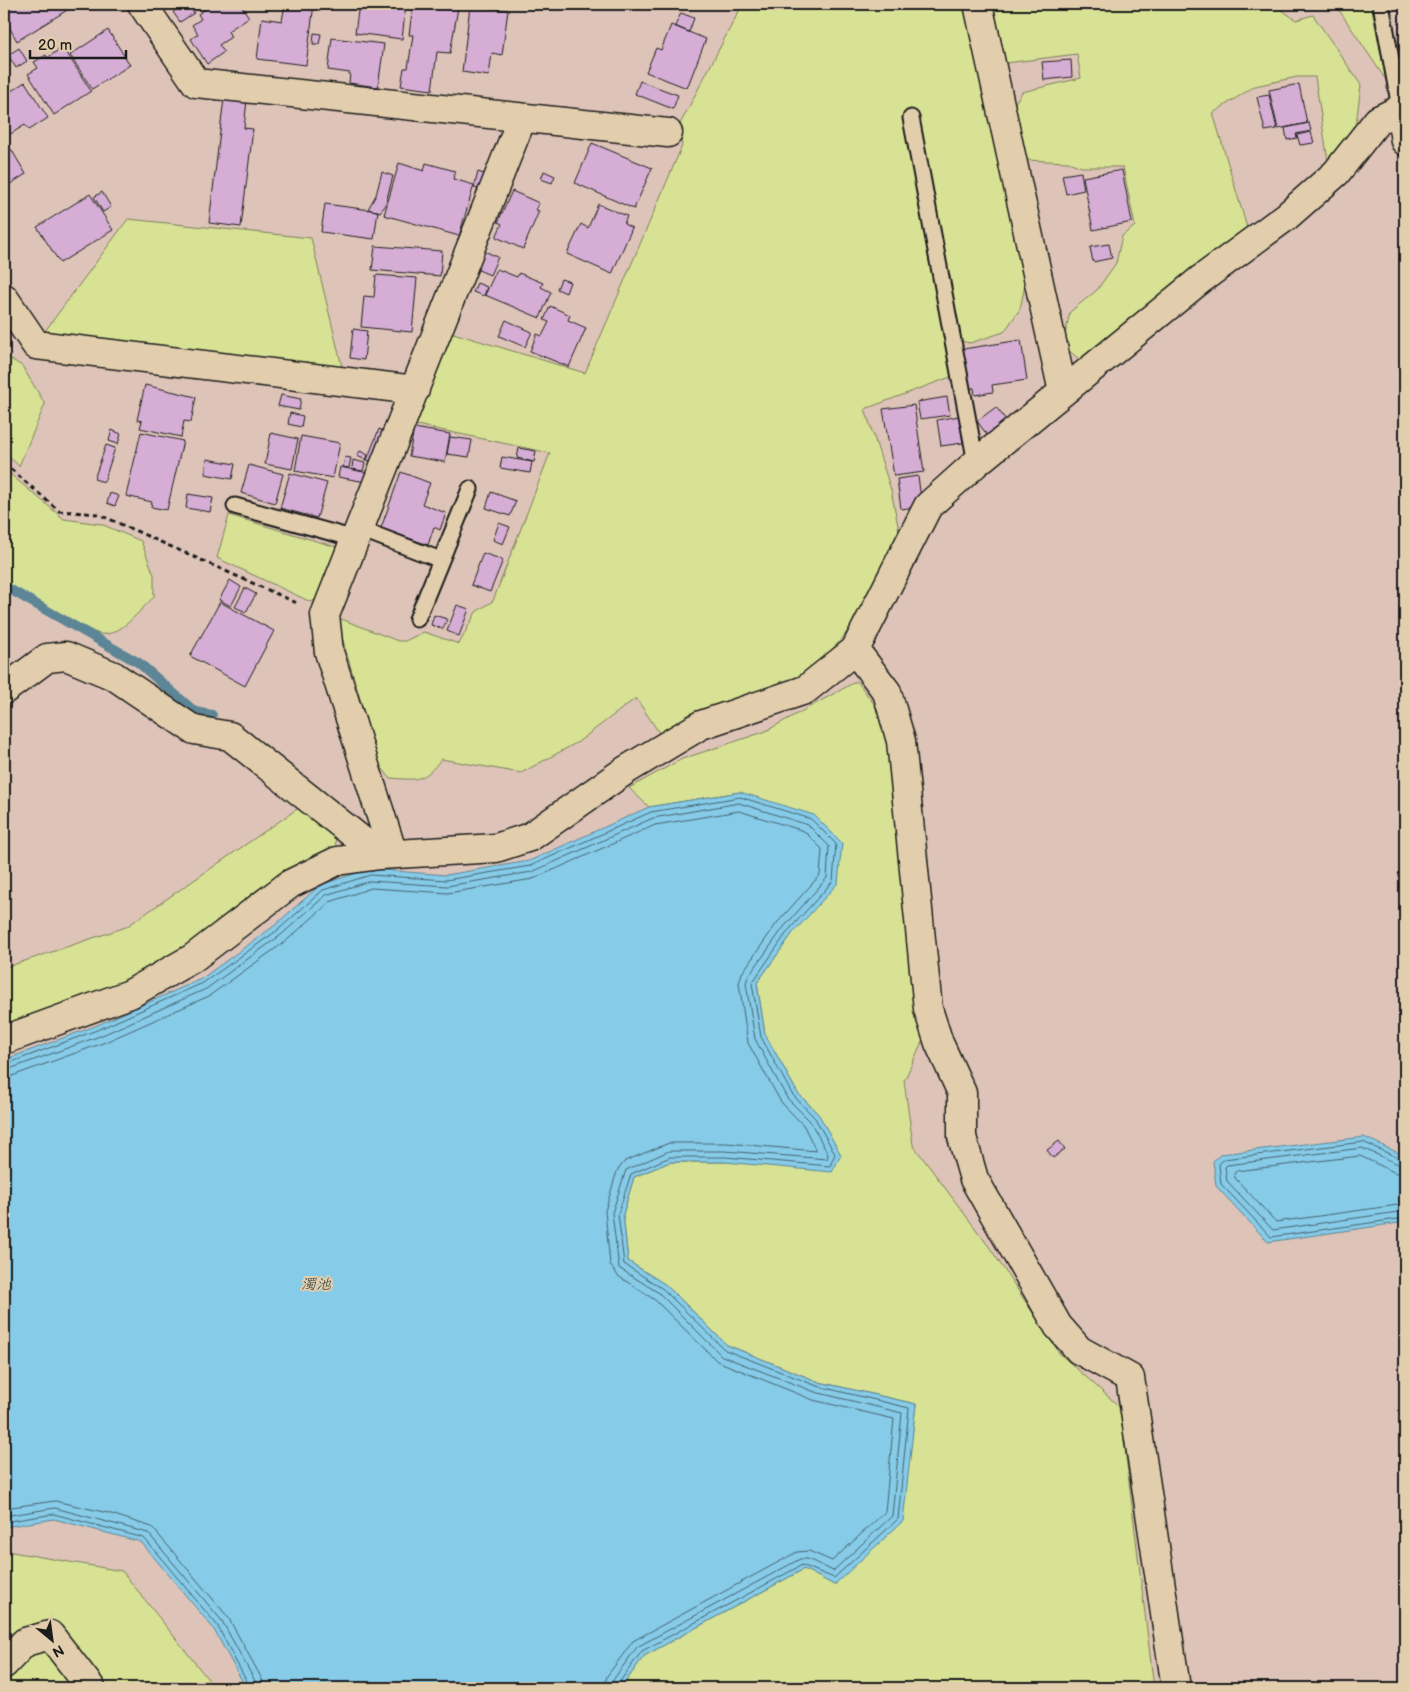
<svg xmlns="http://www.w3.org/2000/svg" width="1409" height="1692" font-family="'Balsamiq Sans','Klee One',sans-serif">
	<rect width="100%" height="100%" fill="#dec4b8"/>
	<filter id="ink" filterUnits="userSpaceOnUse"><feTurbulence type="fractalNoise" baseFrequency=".02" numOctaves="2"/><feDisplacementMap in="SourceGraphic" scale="10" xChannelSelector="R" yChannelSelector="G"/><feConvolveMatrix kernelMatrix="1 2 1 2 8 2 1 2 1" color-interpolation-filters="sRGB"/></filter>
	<g filter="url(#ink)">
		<!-- green -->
		<path fill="#d7e295" stroke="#7a7f58" d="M707 4H965L1025 285 1020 309 1004 332 970 343 961 341 915 111 904 115 953 376 865 409 891 490 899 531 889 557 859 616 840 641 815 667 797 681 660 734 636 698 578 742 521 773 441 759C424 782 417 780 390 778L379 764 336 617 398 641H405L424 632 459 644 476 612 493 601 550 453 412 424 450 332 585 373 682 146 679 126 740 9Z
			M993 4H1273L1296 20 1313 15 1361 85 1356 124 1328 161 1315 77H1297L1255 86 1213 113 1248 231 1093 358 1079 359 1067 349 1065 335 1070 312 1097 290 1116 263 1122 236 1135 226 1123 167H1082L1068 162 1026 160 1015 103 1022 92 1081 78 1077 54 1006 63Z
			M1335 4H1371L1386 80Z
			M128 219 311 238 343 371 65 341 45 331Z
			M4 355 22 366 45 404 19 466 4 452Z
			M4 469 64 519 101 524 141 541 154 575V597C139 610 121 637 100 634 91 632 83 625 74 623L4 582Z
			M229 515 343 549 326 594 311 602 217 558Z
			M857 681 900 740 932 1020 904 1081 913 1145 990 1248 1060 1354 1120 1407 1154 1688H621L644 1656 804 1569 835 1585 909 1460 916 1404 819 1382 727 1345 666 1285 628 1261 623 1214 634 1177 670 1162H725L819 1115 797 1092 765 1034 757 983 792 934 740 792 649 807 629 788 682 759 764 732Z
			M300 807 335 834 336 849 184 953 116 991 4 1031V968L126 927Z
			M12 1552 122 1571 215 1688H4V1558Z"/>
		<!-- water -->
		<path fill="#86cbe8" stroke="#5c8596" d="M740 792 814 815 842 843 838 883 792 934 757 983 765 1034 797 1092 819 1115 841 1155 832 1172 725 1162H670L634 1177 623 1214 628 1261 666 1285 727 1345 819 1382 916 1404 903 1521 834 1585 804 1569 644 1656 621 1688H246L213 1628 141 1542 54 1519 4 1527V1060L95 1026 201 979 274 926 320 885 369 869 446 875 529 861 649 807Z
			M1364 1137 1405 1156V1222L1268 1242 1216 1186 1213 1161 1221 1154Z"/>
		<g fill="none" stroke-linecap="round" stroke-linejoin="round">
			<!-- shore -->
			<path stroke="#46626e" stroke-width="1" d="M4 1065 97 1030 203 983 278 930 323 890 370 875 446 880 530 866 651 812 740 797 811 819 836 844 833 881 788 931 752 983 761 1037 792 1094 815 1118 835 1154 830 1166 725 1157H670L631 1174 618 1214 624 1264 663 1289 725 1350 817 1386 909 1408 898 1519 834 1578 802 1565 642 1651 618 1684V1688
				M4 1071 100 1036 206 989 281 935 326 895 370 881 447 886 532 872 653 818 739 803 808 825 829 846 827 878 784 927 748 977 746 983 755 1039 787 1098 810 1121 828 1154 827 1159 725 1151H669L626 1170 612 1213 619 1268 659 1293 722 1356 815 1392 902 1413 892 1516 833 1571 808 1559H800L637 1647 613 1680 611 1688
				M4 1079 103 1043 209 996 286 941 330 902 371 888 448 893 533 879 655 825 739 811 804 831 822 849 820 875 777 923 742 973 739 983 748 1043 781 1102 804 1126 816 1151 726 1143H669L625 1161 617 1171 605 1211 610 1265 618 1276 655 1300 717 1361 813 1400 894 1419 885 1512 832 1561 809 1551 797 1552 633 1641 607 1676 604 1688
				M1405 1161 1363 1142 1224 1159 1219 1164 1221 1184 1271 1237 1405 1218
				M1405 1167 1362 1148 1227 1165 1225 1167 1227 1181 1273 1230 1405 1211
				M1405 1174 1396 1173 1360 1156 1236 1171 1234 1174 1235 1178 1276 1222 1405 1204
				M4 1508 55 1501 108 1513 152 1527 228 1617 262 1679 263 1688
				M4 1516 55 1508 148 1533 222 1621 255 1681 256 1688
				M4 1522 54 1514 144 1538 217 1625 250 1688"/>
			<!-- stream -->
			<path stroke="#5c8596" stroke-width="10" d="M4 586 139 663 195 712 212 715"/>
		</g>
		<!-- building -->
		<path fill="#d5add5" stroke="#1c1c1c" d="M4 4H77L17 41 4 18Z
			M185 4H188L194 13 180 22 173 12Z
			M213 4H240L249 17 228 31 231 37 219 45 224 52 207 64 191 39 198 34 192 25 201 19 198 14Z
			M285 4H314L306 65 257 59 262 18 282 21Z
			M359 4H406L402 39 355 33Z
			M413 4H452L451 7 458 8 450 53 437 52 432 90 401 86 404 68H408L413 35H409Z
			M470 6 508 10 502 55 492 53 489 76 462 72Z
			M681 13 694 18 689 32 675 26Z
			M671 25 706 39 687 88 646 72 656 48 661 50Z
			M108 30 130 65 92 89 70 55Z
			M314 33 321 34 319 44H313Z
			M332 38 384 44 378 87 349 83 350 73 328 70Z
			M63 47 91 91 54 115 28 74 38 68 34 62 46 55 47 58Z
			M19 48 27 61 16 68 8 55Z
			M1071 60 1072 77 1044 80 1042 62Z
			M640 81 678 95 673 109 635 94Z
			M25 82 48 118 29 130 25 125 4 138V87L8 93Z
			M1299 84 1307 123 1278 129 1269 90Z
			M1269 95 1277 129 1265 131 1257 97Z
			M224 98 247 100 244 128 253 129 241 227 209 223Z
			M1309 123 1311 131 1296 134 1297 138 1287 140 1285 128Z
			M1311 132 1314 143 1300 145 1297 135Z
			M592 143 652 168 634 209 575 183Z
			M11 149 26 174 4 188V154Z
			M399 163 424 171 426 163 455 171 453 179 474 185 459 236 384 215Z
			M1122 170 1132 222 1093 230 1083 177Z
			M544 171 555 176 552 183 541 179Z
			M382 172 393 176 385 206 380 212 368 209 376 195Z
			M478 172 487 175 482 190 474 188Z
			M1081 172 1084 190 1066 194 1062 175Z
			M512 191 539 203 536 210 539 211 523 249 496 237 502 224 498 222Z
			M102 192 111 207 103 212 94 197Z
			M90 194 113 230 60 263 37 227Z
			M325 204 378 211 374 239 321 232Z
			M598 204 627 216 624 224 632 228 612 274 567 254 581 224 588 228Z
			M1109 244 1112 258 1093 262 1090 247Z
			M375 246 442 251 440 276 372 270Z
			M484 251 498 257 490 275 476 269Z
			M497 269 517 277 519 273 543 283 541 287 551 292 540 318 485 295Z
			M376 275 417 278 412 332 361 327 364 296 374 297Z
			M561 279 570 282 566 293 557 289Z
			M477 283 487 287 484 296 473 292Z
			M550 306 570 315 568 320 586 328 569 367 530 351 537 334 542 336 549 322 544 320Z
			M506 320 532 332 525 347 499 336Z
			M353 329 367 331 364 360 350 358Z
			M1021 340 1027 380 992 385 993 392 975 395 974 388H969L963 349Z
			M145 385 196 397 191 422 184 421 181 437 140 428 142 421 137 420Z
			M281 395 301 399 299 410 278 406Z
			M947 397 950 415 920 419 917 402Z
			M914 405 924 472 894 476 883 409Z
			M996 407 1006 420 987 435 977 421Z
			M290 413 303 416 301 427 288 424Z
			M959 416 963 443 941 446 937 420Z
			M414 428 450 434 445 462 409 456Z
			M379 429 387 432 375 463 367 460Z
			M112 430 121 434 118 444 109 441Z
			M141 432 183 441 167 510 151 507 152 502 126 496Z
			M271 433 298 439 292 469 265 464Z
			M301 436 340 443 333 478 295 471Z
			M450 437 472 440 469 457 447 454Z
			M106 445 115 448 104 482 94 479Z
			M519 448 536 451 534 462 517 458Z
			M360 451 368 455 366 460 357 456Z
			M345 457 351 458 349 468 343 467Z
			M502 457 532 462 530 473 500 468Z
			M207 459 235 464 232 479 205 474Z
			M353 460 365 463 363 471 352 469Z
			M249 465 283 474 275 503 241 493Z
			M340 467 368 473 366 482 338 477Z
			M401 472 430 483 422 504 446 513 440 530 434 527 428 545 381 528Z
			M290 473 327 483 317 518 280 508Z
			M918 476 922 506 901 509 897 479Z
			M491 492 516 501 510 516 486 508Z
			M110 493 119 496 115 506 107 503Z
			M188 494 213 498 210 512 186 508Z
			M499 523 510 527 503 544 493 540Z
			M483 553 503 560 490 592 471 585Z
			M230 580 241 587 231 606 219 600Z
			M245 588 256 594 246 612 235 607Z
			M220 602 274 631 245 686 190 656Z
			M457 605 469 609 459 636 447 631Z
			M434 615 447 619 443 629 431 625Z
			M1059 1141 1065 1149 1053 1158 1047 1150Z"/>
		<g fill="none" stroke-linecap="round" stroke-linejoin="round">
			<defs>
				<path id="lane" d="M1381 4 1400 108
					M911 118 976 463
					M235 506 355 539
					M360 529 441 560
					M417 619 470 489"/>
				<path id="street" d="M142 4 196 83 668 133
					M978 4 1063 392
					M1400 108 1405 141
					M4 298 36 345 415 390
					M855 650 887 692 901 741 928 1009 939 1043 962 1093V1137L974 1179 1058 1326 1079 1350 1130 1378 1176 1688
					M4 690 47 658 66 656 114 676 194 730 230 736 380 855
					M393 854 329 652 325 615 522 118
					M4 1040 130 994 193 958 290 884 337 861 380 855 496 848 530 837 626 770 701 725 805 690 855 650 928 506 976 463 1200 280 1287 216 1336 173 1378 120 1405 107
					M4 1664 25 1642 50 1635 91 1688"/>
			</defs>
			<!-- lane casing -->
			<use href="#lane" stroke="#1c1c1c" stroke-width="19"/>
			<!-- street casing -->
			<use href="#street" stroke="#1c1c1c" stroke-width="31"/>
			<!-- path -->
			<path stroke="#1c1c1c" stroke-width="3" stroke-dasharray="5 4" stroke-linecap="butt" d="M4 463 59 511 98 514 297 603"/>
			<!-- lane -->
			<use href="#lane" stroke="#e2ceac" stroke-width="15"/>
			<!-- street -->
			<use href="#street" stroke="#e2ceac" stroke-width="28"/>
		</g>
	</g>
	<g text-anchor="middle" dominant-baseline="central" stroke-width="4" stroke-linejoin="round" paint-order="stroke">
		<!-- water labels -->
		<g font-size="15" font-style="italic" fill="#313f45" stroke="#e2ceac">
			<text x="316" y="1284">濁池</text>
		</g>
	</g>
	<!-- margin -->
	<rect width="1409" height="1692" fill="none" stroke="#e2ceac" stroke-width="20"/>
	<rect x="10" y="10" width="1389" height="1672" fill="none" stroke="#1c1c1c" stroke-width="2" filter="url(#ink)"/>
	<!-- north arrow -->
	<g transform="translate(52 1640) rotate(151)" stroke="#e2ceac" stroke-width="4" paint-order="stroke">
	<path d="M0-4L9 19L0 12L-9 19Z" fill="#1c1c1c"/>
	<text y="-8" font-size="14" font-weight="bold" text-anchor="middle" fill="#1c1c1c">N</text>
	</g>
	<!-- scale -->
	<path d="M30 50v8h96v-8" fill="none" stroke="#1c1c1c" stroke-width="2.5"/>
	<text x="38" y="50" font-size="15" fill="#1c1c1c" stroke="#e2ceac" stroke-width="4" paint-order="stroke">20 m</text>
</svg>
